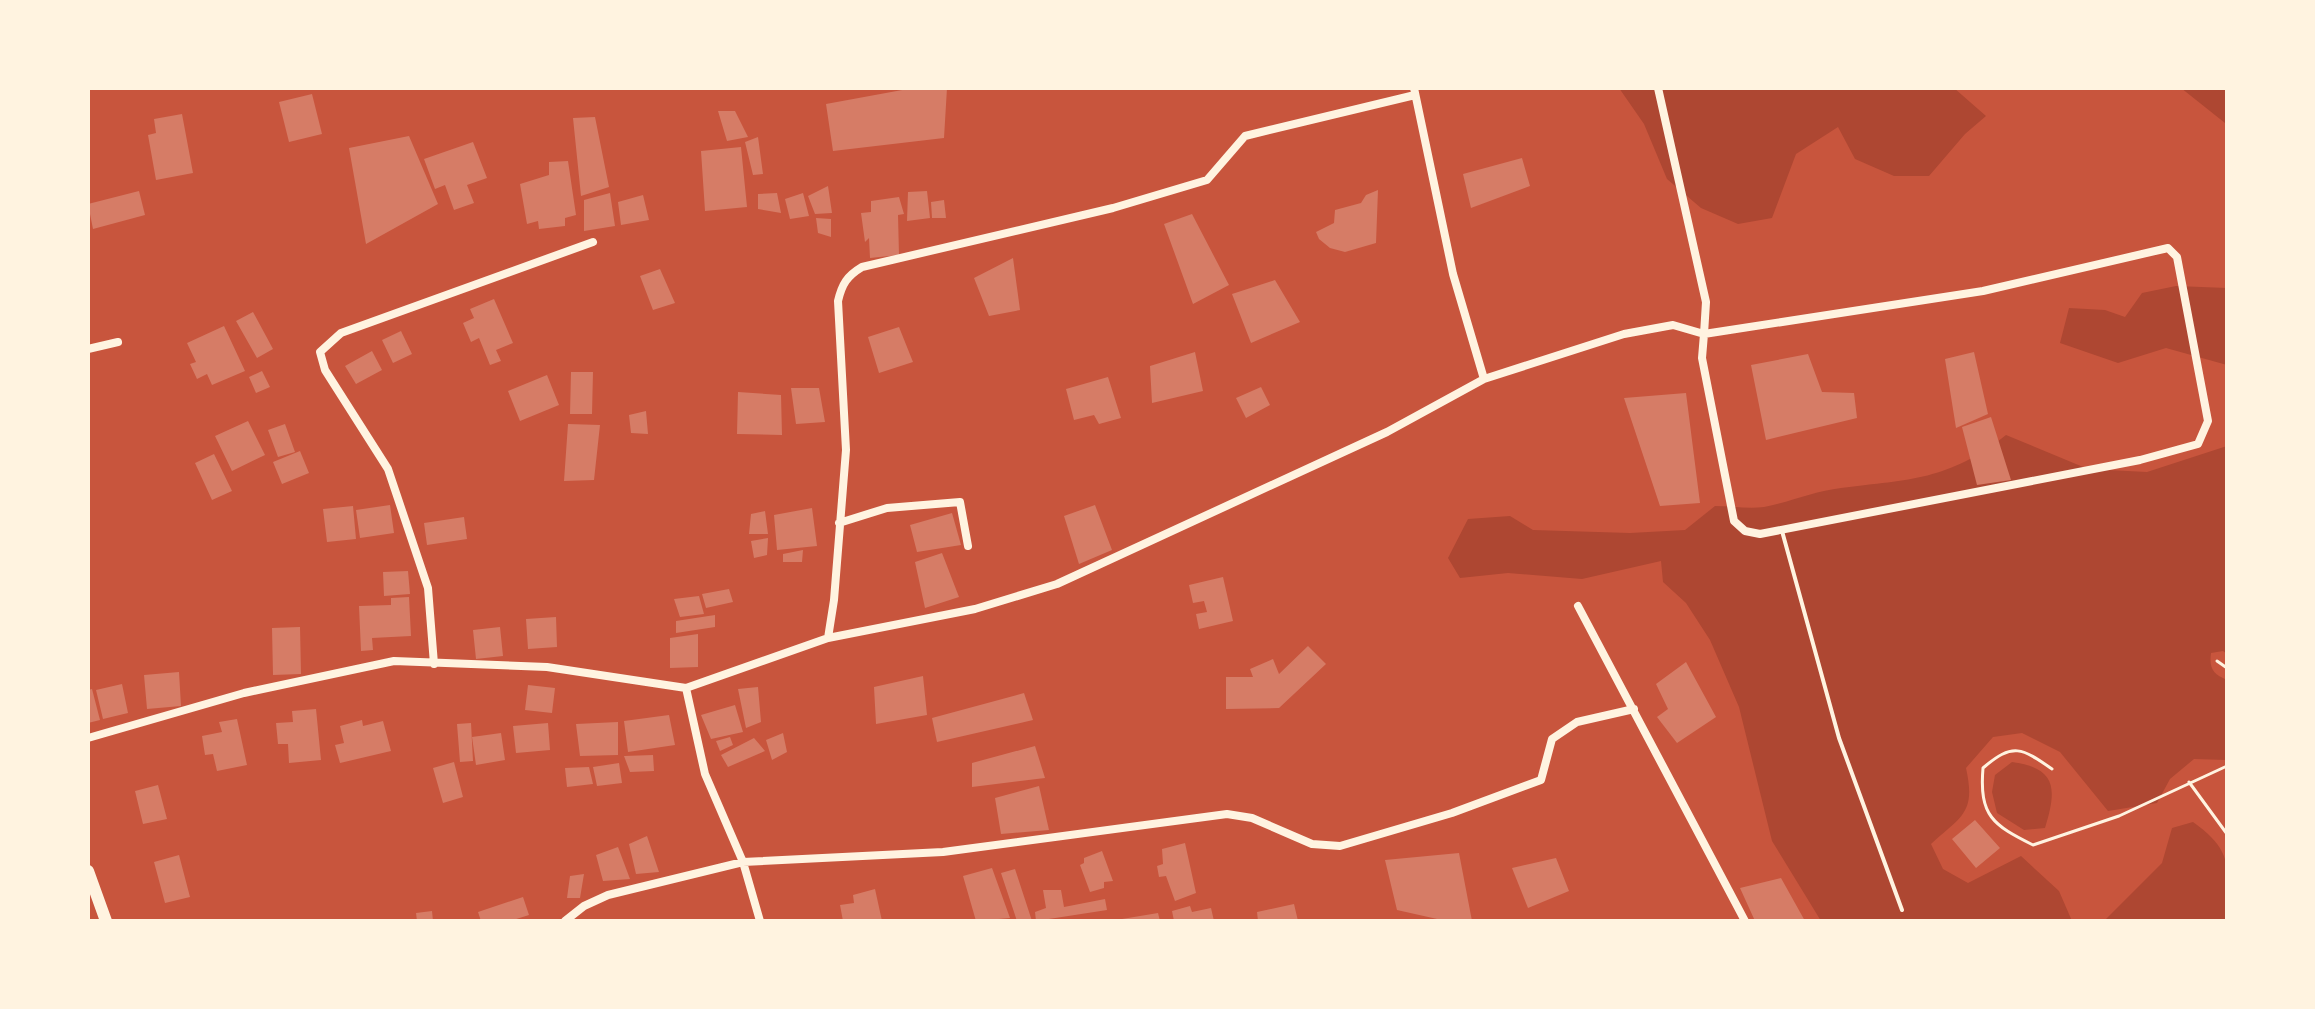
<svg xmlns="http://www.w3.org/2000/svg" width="2315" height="1009" font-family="'Open Sans',sans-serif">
	<rect width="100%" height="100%" fill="#c8553d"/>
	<!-- green -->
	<path fill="#ae4732" d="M1619 88H1954L1986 116 1965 134 1929 176H1894L1855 159 1838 127 1796 154 1772 218 1738 224 1701 208 1667 179 1644 124Z
		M2181 88H2227V126L2225 123Z
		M2176 286 2227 288V365L2166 348 2118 363 2060 343 2069 308 2105 310 2125 317 2142 293Z
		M2006 435 2088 469 2147 472 2227 446V654L2223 651 2211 653C2209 669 2213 674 2227 680V760L2194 759 2170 779 2157 803 2108 811 2060 752 2022 733 1993 737 1966 768C1976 813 1962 816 1931 844L1943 869 1968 883 2021 856 2059 891 2072 921H1821L1772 841 1739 707 1710 640 1686 603 1663 582 1661 561 1582 579 1508 573 1460 578 1448 558 1468 519 1510 516 1533 530 1630 533 1685 530 1715 506C1730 506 1748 509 1764 507 1790 502 1815 491 1841 488 1911 479 1947 481 2006 435Z
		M2012 762C2057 768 2057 789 2045 828L2024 830 1997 813 1992 792 1995 775Z
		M2193 822C2237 853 2227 872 2227 921H2104L2162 863 2172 828Z"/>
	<!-- building -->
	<path fill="#d67c66" d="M913 88H947L944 138 833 151 826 104Z
		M312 94 322 134 289 142 279 102Z
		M718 111H735L748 137 727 141Z
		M182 114 193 173 156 180 148 135 156 133 154 119Z
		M595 117 609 187 581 196 573 118Z
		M409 136 438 204 366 244 349 148Z
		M758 137 763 174 753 175 745 142Z
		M473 142 487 178 467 185 474 203 454 210 445 185 435 189 424 159Z
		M741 147 747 207 705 211 701 151Z
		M1522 158 1530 186 1471 208 1463 174Z
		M568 161 576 215 565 218V226L539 229 538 221 527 224 520 184 549 175V162Z
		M828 186 832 213 815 214 808 196Z
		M1378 190 1376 243 1345 252 1330 248 1319 239 1316 232 1334 223 1335 210 1361 203 1366 195Z
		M139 191 145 215 93 229 88 204Z
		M927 191 930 218 907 221 908 192Z
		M610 193 615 226 584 231V200Z
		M777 193 781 213 758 209V194Z
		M803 193 809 216 790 219 785 199Z
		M643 195 649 220 621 225 618 202Z
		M899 197 904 214 898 215 899 255 870 258 869 238 865 242 861 213 871 212V201Z
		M944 200 946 218H932L931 202Z
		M1192 214 1229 285 1193 304 1164 224Z
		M816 218 831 219V237L818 233Z
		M1013 258 1020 310 989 316 974 278Z
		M660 269 675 303 653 310 640 276Z
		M1275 280 1300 322 1251 343 1232 294Z
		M494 299 513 343 496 350 501 361 490 365 479 338 471 342 463 323 474 318 470 309Z
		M253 312 273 349 257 358 236 321Z
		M224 326 245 371 212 385 207 374 197 379 190 364 196 362 187 343Z
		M899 327 913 362 879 373 868 337Z
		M401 331 412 354 393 363 382 340Z
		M372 351 382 370 356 384 345 366Z
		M1195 352 1203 391 1152 403 1150 366Z
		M1974 352 1988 414 1956 428 1945 359Z
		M1808 354 1822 392 1854 393 1857 418 1766 440 1751 365Z
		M262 371 270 387 256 393 249 377Z
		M571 372H593L592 414H570Z
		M547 375 559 405 520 421 508 391Z
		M1108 377 1121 418 1099 424 1094 415 1074 420 1066 389Z
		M1261 387 1270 405 1246 418 1236 398Z
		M791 388H819L825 422 796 424Z
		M738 392 781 395 782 435 737 434Z
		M1686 393 1700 503 1660 506 1624 398Z
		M646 411 648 434 631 433 629 415Z
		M1991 417 2011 480 1977 485 1962 427Z
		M248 421 265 455 232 471 215 436Z
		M285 424 295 452 278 457 268 430Z
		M568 424 600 425 594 480 564 481Z
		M300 451 309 473 282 484 273 462Z
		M214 454 232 491 212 500 195 463Z
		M390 505 394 533 360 538 356 510Z
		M1095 505 1112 550 1079 564 1064 516Z
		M353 506 356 539 327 542 323 509Z
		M812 508 817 546 777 550 774 515Z
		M765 511 768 534H749L751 514Z
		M952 513 961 545 917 552 910 525Z
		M464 517 467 539 427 545 424 523Z
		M768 538 767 555 754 558 751 541Z
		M803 550 802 562H783V554Z
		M942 553 959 597 925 608 915 562Z
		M408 571 410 594 384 596 383 572Z
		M1223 577 1233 621 1199 629 1196 614 1207 612 1204 601 1193 603 1189 585Z
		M729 589 733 602 706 608 702 594Z
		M699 596 704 614 680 617 674 599Z
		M409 597 411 636 372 638 373 650 361 651 359 606 391 605V598Z
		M715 615V627L676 633V621Z
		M556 617 557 647 528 649 526 619Z
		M300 627 301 674 273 675 272 628Z
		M500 627 503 656 476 659 473 630Z
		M698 634V667L670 668V638Z
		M1308 646 1326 664 1279 708 1226 709V677H1253L1250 669 1273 659 1279 674Z
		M1686 662 1716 717 1677 743 1657 717 1668 709 1656 684Z
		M179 672 181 706 147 709 144 675Z
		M923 676 927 715 876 724 874 687Z
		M122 684 128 713 103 719 96 690Z
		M528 685 555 688 552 713 525 710Z
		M758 687 761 722 746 728 738 689Z
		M92 689 100 720 88 723V690Z
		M1024 693 1033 720 937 742 932 718Z
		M735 705 743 732 711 739 701 715Z
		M316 709 321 760 289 763 288 744H278L276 723 293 722 292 711Z
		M669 715 675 745 628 752 624 721Z
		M237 719 247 765 217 771 213 754 205 755 202 736 222 732 219 722Z
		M362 720 363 726 383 721 391 751 340 763 335 745 344 743 340 726Z
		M618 722V755L580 756 576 724Z
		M471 723 473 761 460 762 457 724Z
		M548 723 550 750 516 753 513 726Z
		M501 733 505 760 476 765 472 737Z
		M783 733 787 752 772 760 766 740Z
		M730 737 733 745 720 751 716 741Z
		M754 738 765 751 728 767 721 755Z
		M1035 746 1045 778 972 787V763Z
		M653 755 654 771 630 772 624 756Z
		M454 762 463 797 443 803 433 768Z
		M619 763 622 783 597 786 593 767Z
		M589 767 593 784 567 787 565 768Z
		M158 785 167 819 143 824 135 791Z
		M1039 786 1049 830 1001 834 995 798Z
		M1975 820 2000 848 1976 868 1952 839Z
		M647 836 659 872 636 874 629 844Z
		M1185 843 1196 893 1175 901 1166 876 1159 877 1157 866 1163 864 1162 849Z
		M618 847 630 879 603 881 596 855Z
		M1102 851 1113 881 1104 882V888L1090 892 1080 865 1084 863V858Z
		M1459 853 1472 921H1446L1397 910 1385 860Z
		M179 855 190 897 165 903 154 862Z
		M1556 858 1569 891 1528 908 1512 868Z
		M992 868 1010 918 976 921 963 876Z
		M1015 869 1032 921H1017L1001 873Z
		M584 874 580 898H567L570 876Z
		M1781 878 1805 921H1755L1740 888Z
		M875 889 882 921H843L840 905 854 903 853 895Z
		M1043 890H1061L1064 907 1105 899 1107 910 1036 921 1035 912 1046 908Z
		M523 897 529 915 510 921H481L478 912Z
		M1294 904 1298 921H1258L1257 912Z
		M1190 906 1192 912 1211 908 1214 921H1174L1172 911Z
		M432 911 433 921H417L416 913Z
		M1158 913 1160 921H1122V919Z"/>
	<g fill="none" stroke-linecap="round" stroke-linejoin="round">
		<!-- path -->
		<path stroke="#fff3e0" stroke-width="3" d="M2217 661 2227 668
			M2052 769C2022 748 2013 742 1983 768 1979 816 1993 825 2033 845L2119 816 2227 766
			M2189 782 2227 834"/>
		<!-- service -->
		<path stroke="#fff3e0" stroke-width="4" d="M1782 531 1839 738 1902 910"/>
		<!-- minor -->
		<path stroke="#fff3e0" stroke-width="8" d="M1414 88 1453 274 1484 379
			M2168 248 2177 257 2208 421 2198 444 2140 460 1760 534 1745 531 1734 521 1702 358 1704 334 1983 291Z
			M88 349 118 342
			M839 523 887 508 960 502 968 546
			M1578 606 1745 921
			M828 638 834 600 846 450 838 301C842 284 847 276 862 267L1113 208 1207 180 1245 136 1415 95
			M434 664 428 588 388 469 325 370 320 352 341 333 593 242
			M686 688 705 774 743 862 760 921
			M88 738 244 693 394 661 547 667 686 688 828 638 975 609 1057 584 1387 432 1484 379 1624 334 1673 325 1704 334 1706 302 1658 88
			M565 921 584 906 608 895 743 862 943 852 1227 814 1252 818 1312 844 1340 846 1452 813 1541 780 1552 739 1577 722 1634 709"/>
		<!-- secondary -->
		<path stroke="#fff3e0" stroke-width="12" d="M88 871 106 921"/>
	</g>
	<!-- border -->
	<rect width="2315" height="1009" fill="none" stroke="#fff3e0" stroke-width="180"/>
</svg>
